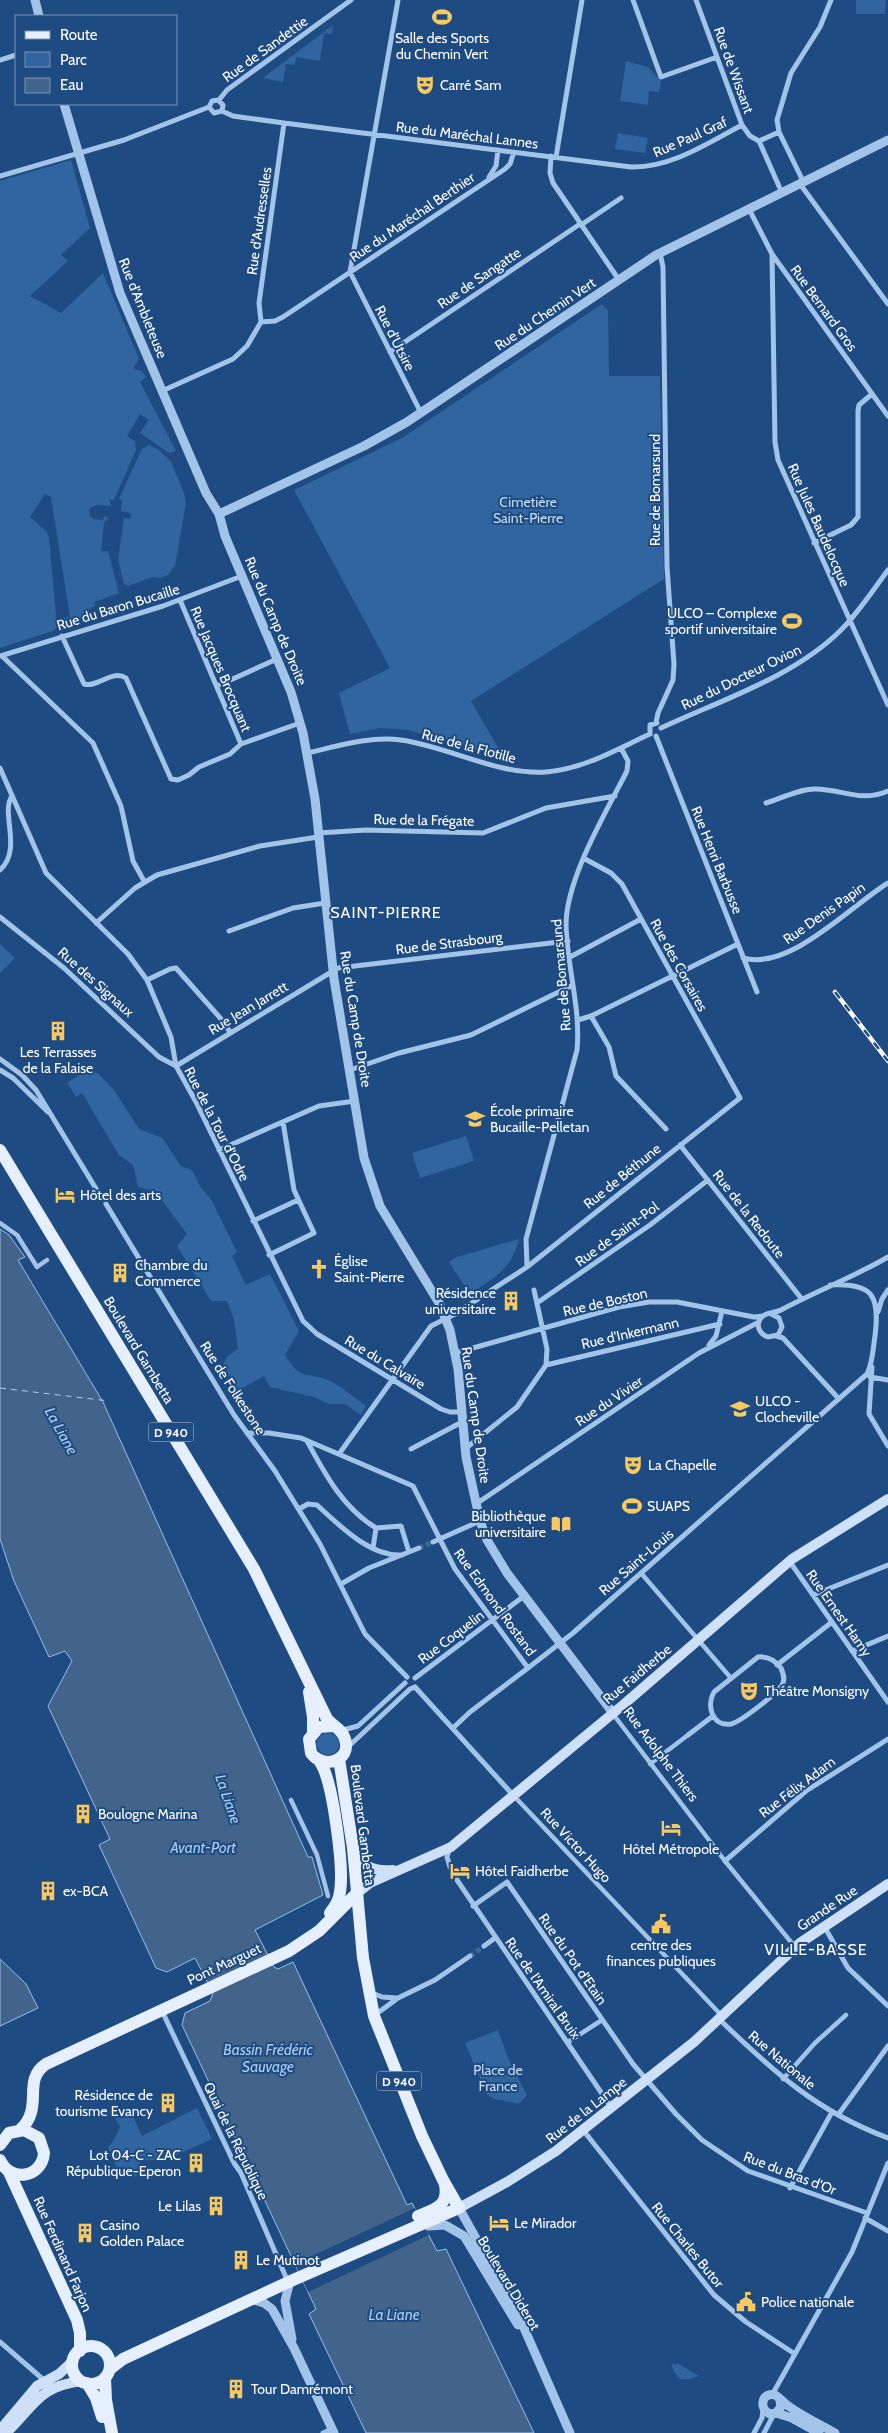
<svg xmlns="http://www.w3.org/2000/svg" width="888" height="2433" font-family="Cabin,sans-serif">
	<rect width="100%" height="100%" fill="#1e4b81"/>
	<!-- green -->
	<path fill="#31659f" d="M856 0H886L885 14H856Z
		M333 25 332 34 324 33 320 61 296 57 295 65 286 64 283 82 263 78Z
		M626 61 648 67 661 81 659 92 649 91 648 105 620 101Z
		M618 133 648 138 645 153 615 149Z
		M71 160 90 228 61 255 68 261 30 296 61 313 103 273 139 359 133 369 142 371 146 377 140 382 176 451 169 453 140 433 149 420 140 414 127 436 135 441 136 450 114 500 109 499 111 506 96 505 90 508 89 514 93 519 103 520 104 516 109 518 104 523 101 551H108L119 593 94 602 95 606 89 609 92 617 64 627 63 618 70 617 51 497 45 494 30 517 46 531 49 537 57 627 53 631 0 648V181Z
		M602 304 608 311 609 376H660L664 579 471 701 504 758 408 730 380 728 350 734 339 693 390 668 294 490 402 438Z
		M149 445 159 450 171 462 184 493 186 503 175 566 168 575 160 578 153 577 128 586 124 584 118 559 124 518 130 519 131 513 121 511 122 500 119 499 142 449Z
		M0 944 15 958 0 973Z
		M84 1072 98 1073 114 1090 139 1129 162 1138 181 1166 192 1170 200 1186 212 1201 237 1252 232 1256 246 1285 270 1274 299 1331 285 1355C301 1382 306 1371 330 1381 342 1386 354 1398 366 1406L361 1415 345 1404H329L314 1397 270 1387 264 1376 238 1391 223 1364 228 1356 238 1349 234 1320 227 1301H211L177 1246 187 1234 155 1191 138 1187 133 1165 119 1155 82 1093 76 1097 67 1083Z
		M466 1136 474 1161 420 1178 412 1153Z
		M519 1239C511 1270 495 1277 470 1294L449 1262 457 1257Z
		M317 1744a11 11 0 1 1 22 0a11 11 0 1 1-22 0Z
		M498 2030 508 2058 527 2095 519 2104 495 2099 487 2095 465 2043Z
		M197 2108 212 2139 168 2159 138 2161 140 2162 136 2177 116 2166 108 2147 114 2140 120 2127 114 2116 130 2110 142 2136Z
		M671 2363 676 2365 677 2363 699 2376 689 2379H680L674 2372Z"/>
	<!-- water -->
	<path fill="#42648b" stroke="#96bfeb" d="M0 1229 9 1235 25 1257 18 1260 103 1402 308 1857H312L323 1895 255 1930 274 1967 278 1969 293 1962 407 2205 412 2203 437 2251 446 2249 534 2433H366L309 2314 316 2309 182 2025 185 2013 210 2001 213 1993 195 1958 167 1972 156 1968 99 1845 110 1839 48 1706 72 1661 65 1651 49 1657 14 1581 0 1539Z
		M0 1959 26 1984 38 2008 0 2026Z"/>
	<!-- pier -->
	<path fill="#1e4b81" d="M415 2208 429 2235 308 2292 295 2264Z"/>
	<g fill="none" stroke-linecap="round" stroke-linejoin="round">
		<!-- ferry -->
		<path stroke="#aecef1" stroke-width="1" stroke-dasharray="6 5" stroke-linecap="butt" d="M0 1388 109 1401"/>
		<!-- minor-tunnel -->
		<path stroke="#406694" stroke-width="5" stroke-dasharray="5 2.5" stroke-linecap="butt" d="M98 1192 106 1204
			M419 1548 433 1542
			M450 1867 457 1880
			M470 1956 484 1946"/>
		<!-- pedestrian -->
		<path stroke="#a2c4e9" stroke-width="4.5" d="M0 1223 17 1235 37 1267 47 1260
			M641 1573 730 1677
			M613 1714 725 1861 795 1947
			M650 1764 688 1735
			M514 1796 722 2016
			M291 1800 317 1855 328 1896
			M568 2042 602 2020
			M783 2079 815 2043 846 2015"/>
		<!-- minor -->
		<path stroke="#a2c4e9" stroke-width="5" d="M398 0 350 272 421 413
			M633 0 661 77 717 57
			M696 0 742 125 750 136 759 141 782 193
			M0 60 16 55
			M219 100 227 90 351 0
			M209 107 212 101 218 100 223 105 222 111
			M209 107 214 113 222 111
			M222 111 233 116 284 123 631 167C671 168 708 143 742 125
			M759 141 779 132
			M551 156 550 173 553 183 619 280
			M556 157 582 0
			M0 176 124 140 209 107
			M489 177 496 166 498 150
			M804 183 779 132 777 120 791 73 820 27 831 0
			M800 184 888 304
			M749 209 772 254 888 416
			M581 225 621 198
			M772 254 775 442 778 460 888 705
			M261 322 275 321 283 317 505 169 510 164 514 152
			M261 322 259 303 284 123
			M390 352 580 224
			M162 391 233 359 247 346 261 322
			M814 543 851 525 858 517V411L859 405 872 394
			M180 600 241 744 300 723
			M62 636 84 684C98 688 112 669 126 678L171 779 178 780 189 775 199 767 230 754 241 744
			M0 656 163 606 242 576
			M2 656 93 743 121 806 133 861 144 881
			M217 686 277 659
			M656 723 658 713 673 680 674 664 667 567 663 267 660 253
			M661 728C721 700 794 677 841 630 859 612 873 590 888 570
			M650 734V725L657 723
			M656 736 757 992
			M307 753C338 746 370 736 401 740 450 747 496 775 546 772 584 769 617 749 650 734
			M0 768 46 873 128 954 147 980 171 1037 176 1066 196 1102 303 1321 317 1334 441 1409 450 1412H461
			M766 803C782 798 799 789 815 789 843 789 859 803 888 791
			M318 833 366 830 483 833 546 808 615 796
			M0 870C23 849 0 813 12 796
			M0 917 64 968 159 1057 176 1066
			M96 923 135 888 157 875 260 846 318 837
			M229 931 293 908 325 903
			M570 957 641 919
			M743 958C790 971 849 907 888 883
			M147 980 170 969 176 968 222 1020 230 1032
			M591 1016 609 1047 616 1076 666 1129
			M578 1020 591 1016 738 944
			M0 1059 22 1075 36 1090 98 1192
			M176 1066 338 968 568 941
			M0 1070 13 1078 48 1112
			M350 1070 399 1053 471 1035 573 985
			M680 1145 801 1298
			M219 1150 319 1106 355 1101
			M106 1204 234 1415 275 1471 320 1544 365 1634 407 1677
			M253 1221 298 1200
			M269 1255 314 1233 294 1190 283 1122
			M527 1267 526 1239 577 1050C581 1008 567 967 566 925 566 879 606 812 627 771L628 761 621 748
			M537 1303 650 1225 708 1180
			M878 1312 882 1299 888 1290
			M771 1314 779 1318 782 1327 778 1335 768 1337C759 1334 754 1323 763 1316 768 1312 775 1313 781 1310 816 1291 854 1277 888 1257
			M776 1336 783 1338 839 1399
			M709 1345 716 1336 722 1311
			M455 1353 619 1307 649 1302H677L754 1317 763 1316
			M546 1365 720 1324
			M872 1367 869 1414 888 1446
			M870 1377 888 1380
			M247 1433H269L301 1438 413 1486 455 1569 528 1668 573 1633 867 1374C873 1362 873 1348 875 1336 880 1295 873 1283 830 1285
			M307 1441C325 1474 343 1508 376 1528L373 1548
			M411 1449 462 1422
			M465 1449 517 1407 546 1365 547 1349 534 1290
			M339 1454 431 1326 455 1314 527 1267 740 1098 622 884 611 873 585 859
			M476 1504 699 1353 759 1322
			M299 1509 308 1504 317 1505C339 1525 370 1557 402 1555
			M376 1528 401 1526 409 1552
			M433 1542 480 1521
			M790 1562 888 1702
			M341 1584 369 1568 419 1548
			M813 1595 888 1565
			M852 1651 888 1636
			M758 1657C768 1656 775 1660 781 1668 783 1673 785 1678 783 1683 780 1692 740 1722 731 1724 712 1727 706 1705 714 1692Z
			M777 1665 832 1622
			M415 1678 524 1596
			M415 1687 513 1795
			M453 1728 470 1712 528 1668
			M343 1730 358 1726 405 1683
			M688 1735 713 1716
			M349 1746 410 1689 415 1687
			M449 1850 447 1857 450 1867
			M725 1861 806 1791 888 1739
			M457 1880 611 2107
			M473 1906 507 1882 633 2064 676 2114 702 2140 748 2171 867 2213
			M824 1926 848 1968 888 2006
			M484 1946 495 1938
			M372 1993 382 1997 397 1998
			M162 2011 234 2163 241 2173 288 2282
			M375 2015 398 1998 435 1980 470 1956
			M720 2020C774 2072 816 2111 888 2138
			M838 2115 888 2046
			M583 2130 714 2295 746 2322 795 2354
			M790 2188 832 2112
			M865 2218 888 2231
			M0 2342 45 2381
			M772 2395 852 2252 888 2163
			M323 2433 332 2429
			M754 2433 762 2418 763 2409
			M764 2433 774 2414"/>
		<!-- tertiary -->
		<path stroke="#a2c4e9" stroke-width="9" d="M35 0 39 16
			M64 104 120 293 206 493 219 514 225 536 291 692 303 733 315 799 334 979 364 1158 380 1206 439 1303 450 1330 458 1369 466 1457 480 1521 487 1540 507 1573 613 1713
			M219 514 364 446 407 422 656 255 888 140
			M459 2208 517 2312 570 2433
			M428 2226 445 2225 464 2236 518 2325
			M290 2281 285 2301 292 2339
			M251 2299 264 2303 272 2309 294 2348 334 2433
			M780 2400 781 2407 776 2413 770 2414C758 2409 762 2391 775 2395 779 2397 783 2402 787 2405 802 2416 819 2424 835 2433
			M776 2413 792 2418 819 2433"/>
		<!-- secondary -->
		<path stroke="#cde0f7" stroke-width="10" d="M353 1850C361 1866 375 1872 393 1870
			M356 1894 370 1883 451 1847 623 1705 792 1559 888 1499
			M459 2208 507 2182 556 2151 694 2042 800 1943 888 1884
			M0 2430 37 2386 59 2374 73 2361
			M6 2433C35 2406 37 2387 81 2381"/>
		<!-- primary -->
		<path stroke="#e5effe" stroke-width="12" d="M0 1150 254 1569 327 1719C333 1726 342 1729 345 1739 352 1761 323 1770 311 1753L309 1739 319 1727 333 1726
			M309 1692 313 1717V1732
			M320 1762C333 1780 344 1869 340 1892 339 1901 335 1907 330 1913
			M20 2130C45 2107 21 2081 46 2064L289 1951 319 1931 356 1894
			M0 2145 9 2133 24 2130 39 2138 44 2153C42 2178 10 2183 0 2160
			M9 2172 77 2320 80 2333V2351
			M418 2216C435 2209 449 2206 445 2185
			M72 2365a19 19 0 1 1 38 0a19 19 0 1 1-38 0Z
			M110 2369 123 2359 293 2280 459 2208 443 2180 422 2136 374 2016 363 1958 353 1848 339 1759
			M105 2378 106 2400 112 2433
			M87 2383 96 2398 102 2417"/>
		<defs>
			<path id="rail" d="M835 992 888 1061"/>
		</defs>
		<!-- rail casing -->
		<use href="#rail" stroke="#fff" stroke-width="4.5"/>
		<!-- rail -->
		<use href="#rail" stroke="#1e4b81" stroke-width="2.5" stroke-dasharray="8" stroke-linecap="butt"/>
	</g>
	<!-- icons -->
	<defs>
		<symbol id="stadium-bare" viewBox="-9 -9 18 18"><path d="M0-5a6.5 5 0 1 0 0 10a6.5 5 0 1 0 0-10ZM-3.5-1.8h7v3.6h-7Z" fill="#f8c961" stroke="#1e4b81" stroke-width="2.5" paint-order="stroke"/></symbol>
		<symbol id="theatre-bare" viewBox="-9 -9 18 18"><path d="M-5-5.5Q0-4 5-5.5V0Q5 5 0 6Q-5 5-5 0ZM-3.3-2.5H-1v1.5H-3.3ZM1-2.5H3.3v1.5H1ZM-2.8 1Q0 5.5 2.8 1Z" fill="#f8c961" stroke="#1e4b81" stroke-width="2.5" paint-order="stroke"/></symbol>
		<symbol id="building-bare" viewBox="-9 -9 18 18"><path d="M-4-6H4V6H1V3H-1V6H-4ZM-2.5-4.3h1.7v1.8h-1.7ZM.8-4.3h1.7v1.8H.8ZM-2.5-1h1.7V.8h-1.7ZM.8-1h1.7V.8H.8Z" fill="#f8c961" stroke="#1e4b81" stroke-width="2.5" paint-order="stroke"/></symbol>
		<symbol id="school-bare" viewBox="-9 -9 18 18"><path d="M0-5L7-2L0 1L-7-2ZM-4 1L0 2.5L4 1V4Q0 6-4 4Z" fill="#f8c961" stroke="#1e4b81" stroke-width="2.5" paint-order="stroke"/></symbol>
		<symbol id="hotel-bare" viewBox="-9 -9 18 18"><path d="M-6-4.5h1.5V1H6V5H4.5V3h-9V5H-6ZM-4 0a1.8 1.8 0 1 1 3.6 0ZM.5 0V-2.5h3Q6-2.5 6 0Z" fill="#f8c961" stroke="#1e4b81" stroke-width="2.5" paint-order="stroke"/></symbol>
		<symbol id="church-bare" viewBox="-9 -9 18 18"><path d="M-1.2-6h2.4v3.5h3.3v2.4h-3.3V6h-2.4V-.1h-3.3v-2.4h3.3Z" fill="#f8c961" stroke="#1e4b81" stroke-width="2.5" paint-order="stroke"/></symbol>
		<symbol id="university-bare" viewBox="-9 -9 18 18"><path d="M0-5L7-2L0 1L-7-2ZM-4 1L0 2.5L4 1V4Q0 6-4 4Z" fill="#f8c961" stroke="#1e4b81" stroke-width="2.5" paint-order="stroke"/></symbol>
		<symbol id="library-bare" viewBox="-9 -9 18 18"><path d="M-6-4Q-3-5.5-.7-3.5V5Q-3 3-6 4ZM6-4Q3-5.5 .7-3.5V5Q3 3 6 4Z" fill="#f8c961" stroke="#1e4b81" stroke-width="2.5" paint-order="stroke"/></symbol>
		<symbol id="civic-bare" viewBox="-9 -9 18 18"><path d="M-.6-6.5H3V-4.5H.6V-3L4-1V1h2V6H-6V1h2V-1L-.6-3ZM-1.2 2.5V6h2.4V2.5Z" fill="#f8c961" stroke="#1e4b81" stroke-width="2.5" paint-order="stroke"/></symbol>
	</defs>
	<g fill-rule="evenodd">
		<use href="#stadium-bare" x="428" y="3" width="28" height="28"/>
		<use href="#theatre-bare" x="411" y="71" width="28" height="28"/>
		<use href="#stadium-bare" x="778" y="607" width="28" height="28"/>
		<use href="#building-bare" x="44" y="1017" width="28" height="28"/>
		<use href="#school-bare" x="461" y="1105" width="28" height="28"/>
		<use href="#hotel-bare" x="51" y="1181" width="28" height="28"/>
		<use href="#church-bare" x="305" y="1255" width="28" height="28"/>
		<use href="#building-bare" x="106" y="1259" width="28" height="28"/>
		<use href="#building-bare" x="497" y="1287" width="28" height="28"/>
		<use href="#university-bare" x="726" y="1395" width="28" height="28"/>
		<use href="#theatre-bare" x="619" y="1451" width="28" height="28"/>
		<use href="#stadium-bare" x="618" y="1492" width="28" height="28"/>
		<use href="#library-bare" x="547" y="1510" width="28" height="28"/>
		<use href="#theatre-bare" x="735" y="1677" width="28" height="28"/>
		<use href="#building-bare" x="69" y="1800" width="28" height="28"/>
		<use href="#hotel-bare" x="657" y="1814" width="28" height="28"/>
		<use href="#hotel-bare" x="446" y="1857" width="28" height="28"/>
		<use href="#building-bare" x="34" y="1877" width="28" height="28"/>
		<use href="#civic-bare" x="647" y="1910" width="28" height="28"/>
		<use href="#building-bare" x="154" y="2089" width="28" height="28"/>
		<use href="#building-bare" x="182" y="2149" width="28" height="28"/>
		<use href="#building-bare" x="202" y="2192" width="28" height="28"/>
		<use href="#hotel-bare" x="485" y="2209" width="28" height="28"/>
		<use href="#building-bare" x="71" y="2219" width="28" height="28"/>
		<use href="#building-bare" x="227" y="2246" width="28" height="28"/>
		<use href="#civic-bare" x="732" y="2288" width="28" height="28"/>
		<use href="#building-bare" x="222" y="2375" width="28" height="28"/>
	</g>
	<g text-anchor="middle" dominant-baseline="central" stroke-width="4" stroke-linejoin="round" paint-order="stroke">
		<!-- shield labels -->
		<g fill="#1e4b81" stroke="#bcc9d9" stroke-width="1">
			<rect x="148.5" y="1422.5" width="45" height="19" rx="4"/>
			<rect x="376.5" y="2071.5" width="45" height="19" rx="4"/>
		</g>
		<g font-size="12" font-weight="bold" fill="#fff">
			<text x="171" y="1432">D 940</text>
			<text x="399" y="2081">D 940</text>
		</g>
		<!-- poi labels -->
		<g font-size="14" fill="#fff" stroke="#1e4b81" text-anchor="start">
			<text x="442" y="38" text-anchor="middle">Salle des Sports<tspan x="442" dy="16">du Chemin Vert</tspan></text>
			<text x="440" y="85">Carré Sam</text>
			<text x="777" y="613" text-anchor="end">ULCO – Complexe<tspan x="777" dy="16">sportif universitaire</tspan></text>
			<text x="58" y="1052" text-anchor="middle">Les Terrasses<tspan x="58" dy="16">de la Falaise</tspan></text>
			<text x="490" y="1111">École primaire<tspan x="490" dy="16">Bucaille-Pelletan</tspan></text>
			<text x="80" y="1195">Hôtel des arts</text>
			<text x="334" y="1261">Église<tspan x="334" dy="16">Saint-Pierre</tspan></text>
			<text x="135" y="1265">Chambre du<tspan x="135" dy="16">Commerce</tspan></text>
			<text x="496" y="1293" text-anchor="end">Résidence<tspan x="496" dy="16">universitaire</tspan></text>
			<text x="755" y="1401">ULCO -<tspan x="755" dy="16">Clocheville</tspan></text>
			<text x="648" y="1465">La Chapelle</text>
			<text x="647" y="1506">SUAPS</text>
			<text x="546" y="1516" text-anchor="end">Bibliothèque<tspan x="546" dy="16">universitaire</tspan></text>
			<text x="764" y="1691">Théâtre Monsigny</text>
			<text x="98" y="1814">Boulogne Marina</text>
			<text x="671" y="1849" text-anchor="middle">Hôtel Métropole</text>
			<text x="475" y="1871">Hôtel Faidherbe</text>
			<text x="63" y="1891">ex-BCA</text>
			<text x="661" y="1945" text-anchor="middle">centre des<tspan x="661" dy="16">finances publiques</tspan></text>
			<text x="153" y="2095" text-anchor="end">Résidence de<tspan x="153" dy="16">tourisme Evancy</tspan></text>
			<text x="181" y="2155" text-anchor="end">Lot 04-C - ZAC<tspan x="181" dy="16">République-Eperon</tspan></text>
			<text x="201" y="2206" text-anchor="end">Le Lilas</text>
			<text x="514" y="2223">Le Mirador</text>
			<text x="100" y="2225">Casino<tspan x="100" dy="16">Golden Palace</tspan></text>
			<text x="256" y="2260">Le Mutinot</text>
			<text x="761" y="2302">Police nationale</text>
			<text x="251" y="2389">Tour Damrémont</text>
		</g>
		<!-- street labels -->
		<g font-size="14" fill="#fff" stroke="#1e4b81">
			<text transform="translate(265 49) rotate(-36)">Rue de Sandettie</text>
			<text transform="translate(734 70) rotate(70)">Rue de Wissant</text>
			<text transform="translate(467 135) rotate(7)">Rue du Maréchal Lannes</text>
			<text transform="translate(690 137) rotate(-24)">Rue Paul Graf</text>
			<text transform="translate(412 217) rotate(-34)">Rue du Maréchal Berthier</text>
			<text transform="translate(259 221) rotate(-82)">Rue d'Audresselles</text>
			<text transform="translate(479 278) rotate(-34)">Rue de Sangatte</text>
			<text transform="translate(143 308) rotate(68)">Rue d'Ambleteuse</text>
			<text transform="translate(824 308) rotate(54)">Rue Bernard Gros</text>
			<text transform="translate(545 314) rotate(-34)">Rue du Chemin Vert</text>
			<text transform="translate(395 338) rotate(63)">Rue d'Utsire</text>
			<text transform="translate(655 490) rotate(-90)">Rue de Bomarsund</text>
			<text transform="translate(819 525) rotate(66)">Rue Jules Baudelocque</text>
			<text transform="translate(118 607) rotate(-17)">Rue du Baron Bucaille</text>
			<text transform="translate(276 621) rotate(67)">Rue du Camp de Droite</text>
			<text transform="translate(221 669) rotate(67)">Rue Jacques Brocquant</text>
			<text transform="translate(741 677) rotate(-26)">Rue du Docteur Ovion</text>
			<text transform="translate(469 746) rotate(15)">Rue de la Flotille</text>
			<text transform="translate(424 820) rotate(1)">Rue de la Frégate</text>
			<text transform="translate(717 860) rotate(68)">Rue Henri Barbusse</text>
			<text transform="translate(824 913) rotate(-35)">Rue Denis Papin</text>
			<text transform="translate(449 943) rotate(-7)">Rue de Strasbourg</text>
			<text transform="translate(679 965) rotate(61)">Rue des Corsaires</text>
			<text transform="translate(561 975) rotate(-95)">Rue de Bomarsund</text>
			<text transform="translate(96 982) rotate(42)">Rue des Signaux</text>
			<text transform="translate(248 1008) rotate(-31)">Rue Jean Jarrett</text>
			<text transform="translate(356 1019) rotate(81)">Rue du Camp de Droite</text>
			<text transform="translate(217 1124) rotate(63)">Rue de la Tour d'Odre</text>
			<text transform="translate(622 1176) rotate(-39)">Rue de Béthune</text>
			<text transform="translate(749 1214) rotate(52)">Rue de la Redoute</text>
			<text transform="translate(617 1234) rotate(-36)">Rue de Saint-Pol</text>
			<text transform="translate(605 1302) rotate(-13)">Rue de Boston</text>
			<text transform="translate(630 1333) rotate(-13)">Rue d'Inkermann</text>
			<text transform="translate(139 1350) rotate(59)">Boulevard Gambetta</text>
			<text transform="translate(385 1362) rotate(31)">Rue du Calvaire</text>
			<text transform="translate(233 1388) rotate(57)">Rue de Folkestone</text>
			<text transform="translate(609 1401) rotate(-34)">Rue du Vivier</text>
			<text transform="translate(476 1415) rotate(82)">Rue du Camp de Droite</text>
			<text transform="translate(636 1562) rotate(-41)">Rue Saint-Louis</text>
			<text transform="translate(495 1602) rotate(54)">Rue Edmond Rostand</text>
			<text transform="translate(839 1613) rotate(55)">Rue Ernest Hamy</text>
			<text transform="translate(451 1637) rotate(-37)">Rue Coquelin</text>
			<text transform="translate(637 1674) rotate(-40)">Rue Faidherbe</text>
			<text transform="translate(661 1754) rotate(53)">Rue Adolphe Thiers</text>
			<text transform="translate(797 1787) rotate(-37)">Rue Félix Adam</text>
			<text transform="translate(363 1825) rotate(83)">Boulevard Gambetta</text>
			<text transform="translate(576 1845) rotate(47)">Rue Victor Hugo</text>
			<text transform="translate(827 1908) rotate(-34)">Grande Rue</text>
			<text transform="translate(573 1959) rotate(55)">Rue du Pot d'Etain</text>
			<text transform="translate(224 1964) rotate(-25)">Pont Marguet</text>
			<text transform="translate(543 1988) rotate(55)">Rue de l'Amiral Bruix</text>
			<text transform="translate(782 2060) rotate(40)">Rue Nationale</text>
			<text transform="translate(586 2110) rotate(-38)">Rue de la Lampe</text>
			<text transform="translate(236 2141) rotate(64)">Quai de la République</text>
			<text transform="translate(790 2173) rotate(21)">Rue du Bras d'Or</text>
			<text transform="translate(688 2245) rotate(51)">Rue Charles Butor</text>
			<text transform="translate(63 2254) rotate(66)">Rue Ferdinand Farjon</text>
			<text transform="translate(509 2283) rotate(59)">Boulevard Diderot</text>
		</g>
		<!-- park labels -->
		<g font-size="14" fill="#c6ddf7" stroke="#1e4b81">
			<text x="528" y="502">Cimetière<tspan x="528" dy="16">Saint-Pierre</tspan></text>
			<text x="498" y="2070">Place de<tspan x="498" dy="16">France</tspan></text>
		</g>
		<!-- water labels -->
		<g font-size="15" font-style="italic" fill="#aecef1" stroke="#1e4b81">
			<text transform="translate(61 1431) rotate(61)">La Liane</text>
			<text transform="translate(228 1799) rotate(71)">La Liane</text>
			<text x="203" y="1848">Avant-Port</text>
			<text x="268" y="2050">Bassin Frédéric<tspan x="268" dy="17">Sauvage</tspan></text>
			<text x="394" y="2315">La Liane</text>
		</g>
		<!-- quarter labels -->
		<g font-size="16" letter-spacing="1" fill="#fff" stroke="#1e4b81">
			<text x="386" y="912">SAINT-PIERRE</text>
			<text x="816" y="1949">VILLE-BASSE</text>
		</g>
	</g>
	<!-- legend -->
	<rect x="15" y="15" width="162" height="90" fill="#1e4b81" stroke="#7893b3"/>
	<rect x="25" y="31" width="25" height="8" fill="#e5effe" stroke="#7893b3"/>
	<text x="60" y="40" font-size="15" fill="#ffffff">Route</text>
	<rect x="25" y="52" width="25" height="15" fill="#31659f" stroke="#7893b3"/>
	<text x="60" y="65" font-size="15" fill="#ffffff">Parc</text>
	<rect x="25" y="78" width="25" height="15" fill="#42648b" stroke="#7893b3"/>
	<text x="60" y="90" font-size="15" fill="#ffffff">Eau</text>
</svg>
